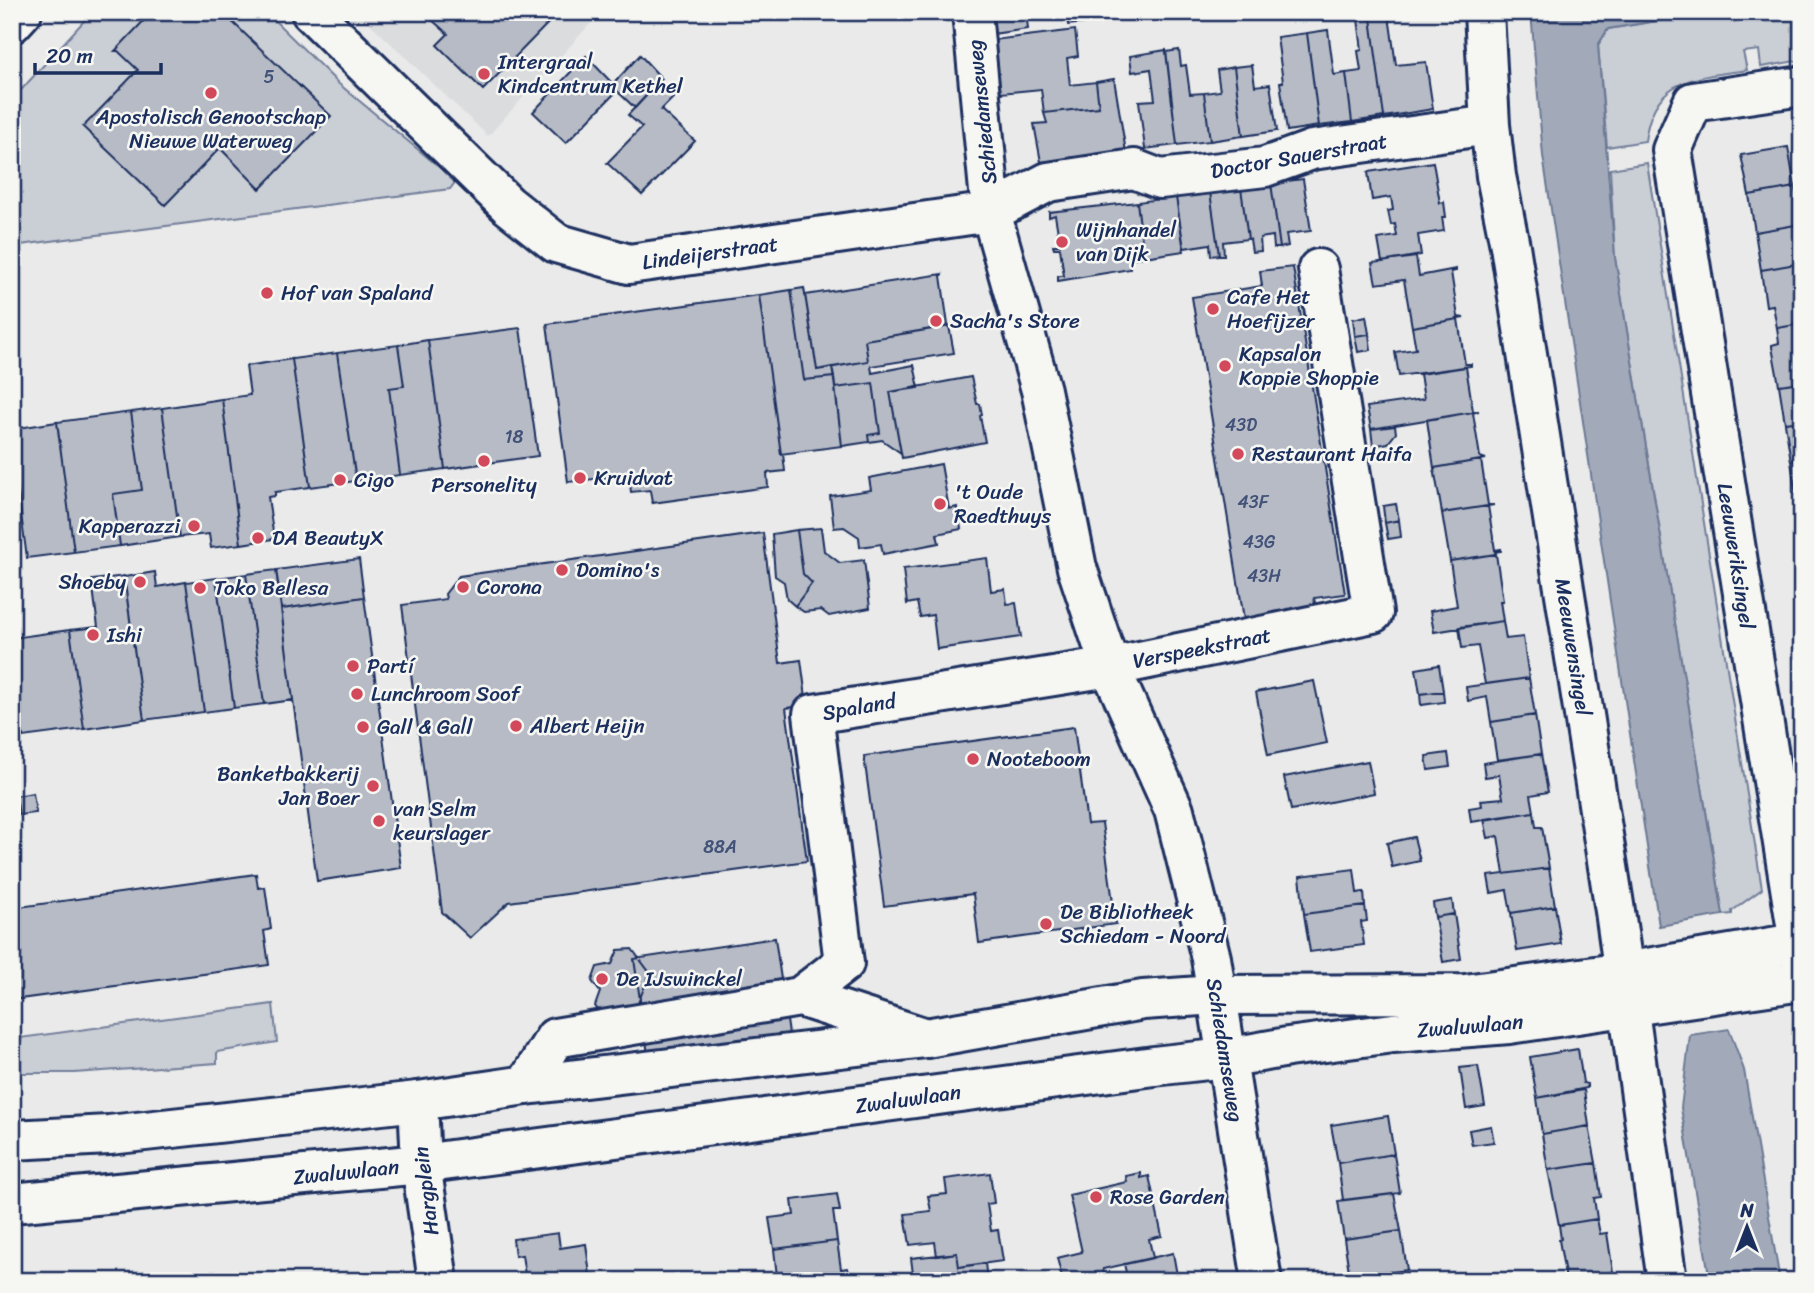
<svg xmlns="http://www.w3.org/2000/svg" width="1814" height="1293" font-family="Sriracha,sans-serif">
	<rect width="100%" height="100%" fill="#e9eae9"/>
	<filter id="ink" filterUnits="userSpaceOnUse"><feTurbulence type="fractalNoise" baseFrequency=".0143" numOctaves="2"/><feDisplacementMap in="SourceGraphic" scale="14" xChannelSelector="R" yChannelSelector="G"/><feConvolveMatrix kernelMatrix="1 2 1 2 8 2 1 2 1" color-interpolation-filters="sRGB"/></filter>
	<g filter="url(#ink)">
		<!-- built -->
		<path fill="#dadcde" d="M358 12H601L488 136Z"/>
		<!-- green -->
		<path fill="#caced5" stroke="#727e9a" stroke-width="2" d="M92 12H266L339 84 456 181 450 189 12 246V100Z
			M1712 12H1802V60L1761 67 1759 50 1743 52 1747 70C1694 78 1653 77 1645 141L1607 147 1598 45 1608 29Z
			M1647 163 1762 889 1732 911V914L1723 915 1615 258 1610 169Z
			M273 1004 277 1042 217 1052V1063L74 1073H12V1039Z"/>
		<!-- water -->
		<path fill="#a2aaba" stroke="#6c7995" stroke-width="2" d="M1531 12H1712L1608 29 1598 45 1615 258 1723 915 1659 926 1543 156Z
			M1729 1029 1744 1070 1780 1281H1710L1681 1108 1690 1035Z"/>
		<!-- building -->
		<path fill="#b6bbc6" stroke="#1b2f5e" stroke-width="2" d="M152 12H222L331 116 260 189 220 148 165 205 83 127 138 70 118 51H115Z
			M423 12H559L483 90 437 45 448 34Z
			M989 12H1026L1028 29 992 34Z
			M1067 12H1102L1103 21 1068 25Z
			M1389 16 1396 65 1426 62 1433 109 1384 117 1371 18Z
			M1371 18 1384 117 1352 122 1346 73 1361 71 1358 51 1362 50 1358 19Z
			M1075 30 1078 56 1067 58 1070 85 1096 82 1099 107 1044 113 1041 89 1001 93 993 40Z
			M1328 30 1334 75 1346 73 1352 122 1319 126 1307 33Z
			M1307 33 1319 126 1287 131 1280 82H1283L1277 37Z
			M1166 50 1177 145 1145 149 1139 101 1155 100 1151 69 1132 72 1130 56Z
			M1179 50 1181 66 1186 65 1190 94 1204 93 1210 141 1177 145 1166 52Z
			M640 55 662 79 635 108 617 91 566 143 533 112 586 56 613 84Z
			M1252 65 1255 86 1270 84 1277 131 1243 136 1234 67Z
			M1234 67 1243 136 1210 141 1204 93 1220 91 1217 70Z
			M1114 79 1126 152 1041 162 1034 124 1047 123 1044 113 1099 107 1096 82Z
			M659 82 674 97 661 110 695 141 642 195 607 163 642 127 628 115Z
			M1788 147 1795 187 1749 195 1741 155Z
			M1433 162 1440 203 1444 202 1446 217H1442L1444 231 1418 235 1421 255 1382 262 1378 239 1397 236 1395 224 1391 225 1388 211 1393 210 1391 197 1372 200 1368 172Z
			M1303 179 1311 231 1286 234 1288 246 1280 248 1271 183Z
			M1271 183 1280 248H1274L1273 236 1260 238 1261 251 1252 252 1250 239H1248L1241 188Z
			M1795 187 1801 224 1755 232 1749 195Z
			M1241 188 1248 239 1223 242 1224 255H1219L1210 192Z
			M1210 192 1219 255 1211 256 1210 244 1184 248 1176 197Z
			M1176 197 1184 251 1144 257 1137 202Z
			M1137 202 1144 257 1129 259 1130 269 1058 281V276H1064L1060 248H1054L1053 245H1060L1055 215 1049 217V212Z
			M1801 224 1802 263 1761 270 1755 232Z
			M1416 257 1419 276 1456 269V271L1451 272 1458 317 1464 318 1412 327 1404 280 1376 284 1372 263Z
			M1802 263V324L1777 328 1773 305 1766 306 1761 270Z
			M1293 267 1345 594 1314 598 1316 608 1244 619 1192 297 1262 286 1260 271Z
			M942 274 941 276 948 325 951 326 865 340 868 361 817 370 805 295Z
			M804 288 817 370 832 367 834 377 804 380 791 290Z
			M791 290 804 380 834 377 842 446 781 454 759 295Z
			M759 295 781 454H783L785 471 767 473 768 487 652 503 650 490 631 492 629 475 568 482 547 324Z
			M1366 316 1369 334 1355 336 1353 319Z
			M1458 319 1465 364H1471V366L1399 376 1395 352 1416 349 1412 327Z
			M1802 324V382L1779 385 1772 347V345L1779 343 1777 328Z
			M949 326 954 353 871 366 872 373 914 365 919 388 890 392 901 453 882 440 869 442 868 435 880 433 873 383 835 388 832 367 868 361 865 340Z
			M520 328 538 456 445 469 428 340Z
			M1369 334 1371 350 1358 352 1355 336Z
			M428 340 445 469 400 475 389 388 404 386 398 345Z
			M398 345 404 386 389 388 400 475 356 481 337 353Z
			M337 353 356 481 310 487 292 359Z
			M292 359 310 487 275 492V496L268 497 274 539 241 544 222 399 250 395 246 366Z
			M1466 367 1473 411H1479L1371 429 1367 407 1424 399 1420 374Z
			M971 377 977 404H980L982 415 980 416 985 442 902 458 890 392Z
			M1802 382V421L1785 423 1779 385Z
			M873 383 880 433 868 435 869 442 842 446 835 388Z
			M222 399 241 544 211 548 209 534 180 537 162 408Z
			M162 408 180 537 120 546 113 494 142 490 131 412Z
			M1478 411 1473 413 1480 457 1486 459 1434 468 1427 420Z
			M131 412 142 490 113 494 120 546 74 552 57 422Z
			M1802 421V459L1791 461 1785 423Z
			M57 422 74 552 27 558 12 449V429Z
			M1395 426 1396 433 1388 443 1373 446 1371 429Z
			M1802 459V496L1796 497 1791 461Z
			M1481 460 1488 505H1494L1442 513 1434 468Z
			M941 464 949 509 957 507 961 529 937 534 939 543 883 554 881 544 860 547 859 537 844 527 834 528 830 496 871 490 869 478Z
			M1396 504 1399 520 1385 523 1383 506Z
			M1494 505 1488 506 1495 550 1501 549V551L1495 552 1496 554 1450 561 1442 513Z
			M1399 520 1401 537 1388 539 1385 523Z
			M821 528 824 551 840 563 864 560 870 608 829 616 821 610 804 612 795 606 812 583 803 574 797 530Z
			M797 530 803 574 812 583 795 606 787 599 784 582 775 576 772 534Z
			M763 533 780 663 801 660 807 705 786 708 807 861 509 902 470 938 442 912 402 605 446 599 445 594 459 576Z
			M1496 554 1503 601H1500L1503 621 1434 632 1430 611 1457 606 1450 561Z
			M987 558 991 591 1005 589 1007 604 1016 603 1021 637 937 649 933 615 920 617 917 602 907 604 903 569Z
			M359 559 364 597 282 609 276 570Z
			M276 570 293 700 264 704 246 574Z
			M155 572 157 587 186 582 204 712 144 720 124 577Z
			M246 574 264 704 234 708 216 578Z
			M124 576 144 720 84 729 70 630 98 627 92 580Z
			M216 578 234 708 204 712 186 582Z
			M364 597 401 868 317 881 281 609Z
			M1503 621 1506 639 1523 637 1529 678 1485 684 1478 646 1462 648 1459 627Z
			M70 630 84 729 23 737 12 655V638Z
			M12 655 23 737 12 739Z
			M1439 665 1443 691 1420 694 1416 669Z
			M1529 678 1535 715 1491 722 1487 697 1468 701 1466 687Z
			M1314 681 1327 743 1268 755 1256 692Z
			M1443 691 1444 702 1421 705 1420 694Z
			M1535 715 1541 754 1497 760 1491 722Z
			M1074 727 1087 824 1102 823 1116 924 979 943 973 894 884 906 864 756Z
			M1448 753 1450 767 1428 770 1426 756Z
			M1541 754 1548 792 1531 795 1534 812 1471 822 1469 808 1482 806 1481 800 1503 798 1499 775 1485 777 1483 763Z
			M1368 761 1374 793 1291 810 1284 777Z
			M33 793 36 813 19 815 16 796Z
			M1534 812 1536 827H1542L1549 868 1504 874 1498 836 1488 838 1484 819Z
			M1414 837 1420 861 1392 867 1387 843Z
			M1549 868 1555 906 1511 913 1507 890 1491 893 1488 876Z
			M1354 869 1357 893 1364 892 1365 906 1304 914 1300 876Z
			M256 874 258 888 265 887 271 929 264 931 269 965 12 1000V908Z
			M1452 900 1454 914 1435 917 1433 903Z
			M1365 906 1367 921 1361 922 1364 945 1310 952 1304 914Z
			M1555 906 1561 944 1517 951 1511 913Z
			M1454 914 1461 959 1443 962 1435 917Z
			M775 938 789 1034 648 1054 634 959Z
			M632 949 650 973 634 1013 604 1018 595 1006 600 992 592 981 597 967 612 964 618 950Z
			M1578 1049 1583 1083 1587 1084V1088L1537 1098 1530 1057Z
			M1478 1066 1485 1106 1466 1109 1460 1068Z
			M1584 1090 1589 1126 1542 1134 1537 1098Z
			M1388 1116 1394 1154 1338 1163 1331 1125Z
			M1491 1126 1494 1142 1472 1145 1469 1130Z
			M1589 1126 1596 1163 1548 1170 1542 1134Z
			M1394 1154 1400 1193 1343 1200 1338 1163Z
			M1596 1163 1601 1197 1594 1198 1597 1219 1559 1225 1548 1170Z
			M990 1173 994 1203 987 1204 991 1231 998 1230 1003 1261 959 1267 957 1253 937 1256 935 1242 910 1245 905 1214 931 1211 928 1196 947 1194 945 1179Z
			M1141 1173V1178L1149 1176 1162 1236 1149 1239 1153 1258 1103 1269 1106 1281H1063L1057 1258 1082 1252 1069 1195 1127 1182 1126 1176Z
			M837 1194 840 1211H833L837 1241 774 1249 769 1218 794 1215 792 1200Z
			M1394 1194 1401 1231 1344 1239 1338 1201Z
			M1597 1219 1600 1234 1607 1233 1613 1272 1566 1280 1559 1240 1561 1239 1559 1225Z
			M1401 1231 1407 1270 1350 1278 1344 1239Z
			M558 1233 560 1248 586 1244 590 1275 552 1281H526L522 1255 515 1256 513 1239Z
			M837 1241 841 1269 848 1268 850 1281H806L805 1273 777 1277 774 1249Z
			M957 1253 959 1267 985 1263 987 1281H922L921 1273 913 1274 911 1258Z
			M1173 1253 1178 1281H1128L1124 1264Z
			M1401 1271 1402 1281H1344V1279Z
			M805 1273 806 1281H759V1279Z
			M1612 1273 1613 1281 1566 1280Z"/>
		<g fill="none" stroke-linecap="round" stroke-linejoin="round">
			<defs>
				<path id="minor" d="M311 12 508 205 556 243 629 264 991 212 1048 182 1134 169 1160 179 1265 167 1312 150 1490 125
					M972 12 991 212 1041 390 1077 568 1110 667 1174 810 1211 958 1262 1281
					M1484 12 1490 125 1496 176 1510 246 1615 911 1667 1281
					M12 23 22 12
					M1802 86 1693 102 1672 150 1802 962
					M800 997 844 963 813 714 1110 667 1373 613 1318 269
					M526 1085 555 1038 800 997 926 1038
					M418 1101 421 1164 438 1281"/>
				<path id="major" d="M12 1140 109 1135 418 1101 526 1085 926 1038 1143 1000 1215 995 1465 994 1624 972 1802 942
					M12 1203 421 1164 1154 1066 1226 1058 1288 1047 1393 1033 1509 1024 1802 981"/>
			</defs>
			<!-- minor casing -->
			<use href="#minor" stroke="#1b2f5e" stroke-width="44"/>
			<!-- major casing -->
			<use href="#major" stroke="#1b2f5e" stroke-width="44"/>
			<!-- minor -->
			<use href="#minor" stroke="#f6f6f2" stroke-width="38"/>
			<!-- major -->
			<use href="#major" stroke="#f6f6f2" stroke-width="38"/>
		</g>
	</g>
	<!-- markers -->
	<g fill="#d1495b" stroke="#f6f6f2" stroke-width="2.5">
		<circle cx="484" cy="74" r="7"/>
		<circle cx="211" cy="93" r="7"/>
		<circle cx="1062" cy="242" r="7"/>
		<circle cx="267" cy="293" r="7"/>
		<circle cx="1213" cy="309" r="7"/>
		<circle cx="936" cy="321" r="7"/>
		<circle cx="1225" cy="366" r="7"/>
		<circle cx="1238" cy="454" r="7"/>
		<circle cx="484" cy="461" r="7"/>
		<circle cx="580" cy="478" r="7"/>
		<circle cx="340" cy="480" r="7"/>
		<circle cx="940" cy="504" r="7"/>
		<circle cx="194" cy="526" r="7"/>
		<circle cx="258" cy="538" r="7"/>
		<circle cx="562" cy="570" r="7"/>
		<circle cx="140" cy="582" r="7"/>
		<circle cx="463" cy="587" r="7"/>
		<circle cx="200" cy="588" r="7"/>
		<circle cx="93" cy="635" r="7"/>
		<circle cx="353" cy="666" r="7"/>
		<circle cx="357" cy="694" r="7"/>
		<circle cx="516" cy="726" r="7"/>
		<circle cx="363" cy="727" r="7"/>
		<circle cx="973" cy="759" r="7"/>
		<circle cx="373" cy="786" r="7"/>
		<circle cx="379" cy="821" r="7"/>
		<circle cx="1046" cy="924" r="7"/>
		<circle cx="602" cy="979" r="7"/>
		<circle cx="1096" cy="1197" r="7"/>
	</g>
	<g text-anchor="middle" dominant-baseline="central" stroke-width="5" stroke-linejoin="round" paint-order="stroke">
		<!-- number labels -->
		<g font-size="18" fill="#425278">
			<text x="269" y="77">5</text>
			<text x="1241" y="425">43D</text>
			<text x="514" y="437">18</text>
			<text x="1253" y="502">43F</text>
			<text x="1259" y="542">43G</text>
			<text x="1264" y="576">43H</text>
			<text x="720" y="847">88A</text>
		</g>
		<!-- poi labels -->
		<g font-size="21" fill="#1b2f5e" stroke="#f6f6f2" text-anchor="start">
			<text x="498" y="62">Intergraal<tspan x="498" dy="24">Kindcentrum Kethel</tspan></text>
			<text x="211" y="117" text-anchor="middle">Apostolisch Genootschap<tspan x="211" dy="24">Nieuwe Waterweg</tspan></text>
			<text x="1076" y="230">Wijnhandel<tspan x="1076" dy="24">van Dijk</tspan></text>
			<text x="281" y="293">Hof van Spaland</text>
			<text x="1227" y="297">Cafe Het<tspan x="1227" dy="24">Hoefijzer</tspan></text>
			<text x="950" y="321">Sacha's Store</text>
			<text x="1239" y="354">Kapsalon<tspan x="1239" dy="24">Koppie Shoppie</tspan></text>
			<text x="1252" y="454">Restaurant Haifa</text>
			<text x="594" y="478">Kruidvat</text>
			<text x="354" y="480">Cigo</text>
			<text x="484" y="485" text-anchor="middle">Personelity</text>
			<text x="954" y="492">'t Oude<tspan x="954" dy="24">Raedthuys</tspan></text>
			<text x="180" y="526" text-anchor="end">Kapperazzi</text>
			<text x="272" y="538">DA BeautyX</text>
			<text x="576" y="570">Domino's</text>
			<text x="126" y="582" text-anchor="end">Shoeby</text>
			<text x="477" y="587">Corona</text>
			<text x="214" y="588">Toko Bellesa</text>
			<text x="107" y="635">Ishi</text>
			<text x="367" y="666">Partí</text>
			<text x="371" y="694">Lunchroom Soof</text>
			<text x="530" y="726">Albert Heijn</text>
			<text x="377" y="727">Gall &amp; Gall</text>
			<text x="987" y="759">Nooteboom</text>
			<text x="359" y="774" text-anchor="end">Banketbakkerij<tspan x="359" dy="24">Jan Boer</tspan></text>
			<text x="393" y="809">van Selm<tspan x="393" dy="24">keurslager</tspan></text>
			<text x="1060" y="912">De Bibliotheek<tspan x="1060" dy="24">Schiedam - Noord</tspan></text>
			<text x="616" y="979">De IJswinckel</text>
			<text x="1110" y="1197">Rose Garden</text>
		</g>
		<!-- street labels -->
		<g font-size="21" fill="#1b2f5e" stroke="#f6f6f2">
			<text transform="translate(982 112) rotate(-96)">Schiedamseweg</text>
			<text transform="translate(1299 156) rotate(-10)">Doctor Sauerstraat</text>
			<text transform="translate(710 253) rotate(-8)">Lindeijerstraat</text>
			<text transform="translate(1736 556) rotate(81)">Leeuweriksingel</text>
			<text transform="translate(1573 647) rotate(81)">Meeuwensingel</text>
			<text transform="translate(1202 648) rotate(-11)">Verspeekstraat</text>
			<text transform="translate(859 707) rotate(-10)">Spaland</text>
			<text transform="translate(1470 1026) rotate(-5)">Zwaluwlaan</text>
			<text transform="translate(1225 1050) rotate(81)">Schiedamseweg</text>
			<text transform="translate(908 1099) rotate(-8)">Zwaluwlaan</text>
			<text transform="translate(346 1172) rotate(-6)">Zwaluwlaan</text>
			<text transform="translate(426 1191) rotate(-97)">Hargplein</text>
		</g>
	</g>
	<!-- margin -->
	<rect width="1814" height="1293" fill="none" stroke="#f6f6f2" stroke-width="42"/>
	<rect x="21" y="21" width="1772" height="1251" fill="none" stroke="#1b2f5e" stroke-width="2.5" filter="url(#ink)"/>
	<!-- north arrow -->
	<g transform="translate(1747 1227)" stroke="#f6f6f2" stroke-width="5" paint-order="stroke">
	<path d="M0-5L12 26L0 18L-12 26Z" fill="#1b2f5e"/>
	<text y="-10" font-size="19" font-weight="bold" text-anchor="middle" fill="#1b2f5e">N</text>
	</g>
	<!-- scale -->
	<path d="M35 63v10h126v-10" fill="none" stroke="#1b2f5e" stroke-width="3.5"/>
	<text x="46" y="63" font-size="21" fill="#1b2f5e" stroke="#f6f6f2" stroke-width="5" paint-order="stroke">20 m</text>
</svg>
